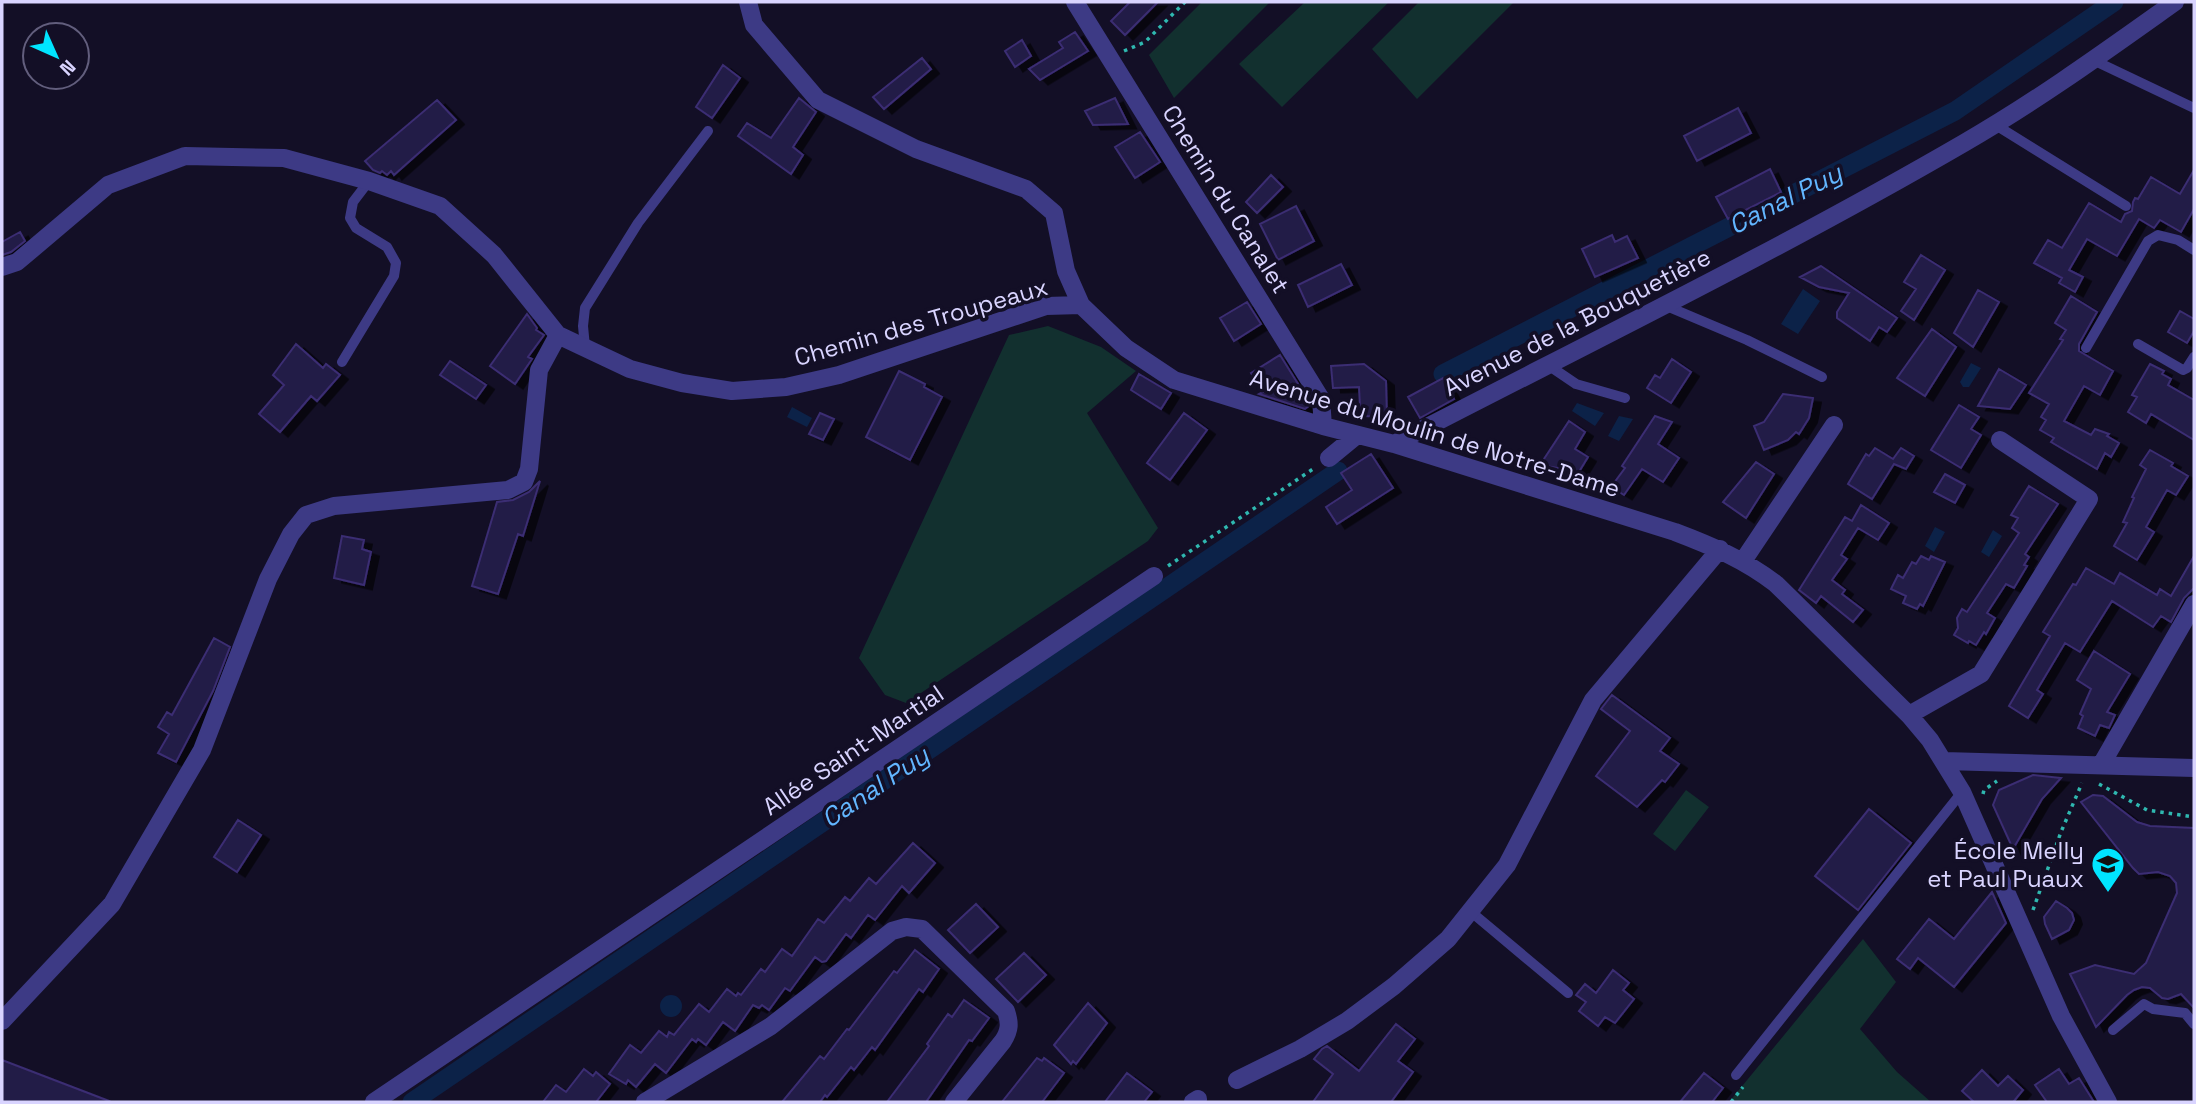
<svg xmlns="http://www.w3.org/2000/svg" width="2196" height="1104" font-family="'Space Grotesk',sans-serif">
	<defs>
		<filter id="shadow"><feDropShadow dx="8" dy="4.5" stdDeviation="0" flood-color="#0009"/></filter>
	</defs>
	<rect width="100%" height="100%" fill="#130f26"/>
	<!-- green -->
	<path fill="#12302f" d="M1202 2H1270L1174 98 1149 55Z
		M1305 2H1389L1282 107 1239 64Z
		M1419 2H1514L1417 99 1372 49Z
		M1048 326 1101 347 1136 371 1087 413 1158 528 1148 541 906 703 885 695 859 658 1009 335Z
		M1686 790 1709 807 1675 851 1653 834Z
		M1863 939 1896 982 1860 1029 1897 1072 1931 1102H1729Z"/>
	<!-- water -->
	<path fill="#0c2248" d="M1803 289 1820 301 1798 334 1781 324Z
		M1971 363 1981 368 1969 387H1963L1960 382Z
		M1577 403 1604 413 1595 426 1572 411Z
		M792 407 812 418 807 427 787 417Z
		M1619 416 1633 419 1619 441 1608 436Z
		M1935 527 1945 532 1934 552 1925 546Z
		M1993 530 2002 536 1989 557 1981 552Z
		M660 1006a11 11 0 1 1 22 0a11 11 0 1 1-22 0Z"/>
	<g fill="none" stroke-linecap="round" stroke-linejoin="round">
		<!-- canal -->
		<path stroke="#0c2248" stroke-width="19" d="M1443 374 1955 111 2114 2
			M412 1102 1338 471"/>
	</g>
	<!-- building -->
	<path fill="#241b47" stroke="#3b2d73" stroke-width="2" filter="url(#shadow)" d="M1130 2H1158L1125 35 1111 21Z
		M1075 32 1088 51 1040 80 1029 69 1063 48 1059 42Z
		M1022 40 1031 56 1015 67 1005 51Z
		M922 58 931 69 884 109 873 97Z
		M723 65 740 78 712 118 696 107Z
		M799 98 816 112 793 147 803 155 791 174 738 136 747 123 771 138Z
		M1115 98 1128 124 1093 125 1085 111Z
		M437 100 456 120 394 175 391 171 387 175 382 171 380 173 373 170 365 161Z
		M1738 108 1751 133 1697 161 1684 136Z
		M1140 132 1160 162 1135 178 1115 147Z
		M1770 169 1781 192 1728 219 1716 197Z
		M2194 170V209L2181 232 2160 220 2154 228 2139 219 2117 256 2087 239 2069 270 2083 277 2075 292 2059 283 2062 278 2034 263 2048 240 2062 248 2089 203 2121 222 2125 214 2132 211 2133 202 2135 198 2138 199 2151 177 2180 194Z
		M1271 175 1283 187 1257 213 1246 202Z
		M1296 206 1314 241 1278 260 1260 224Z
		M20 232 25 241 11 252 2 255V242Z
		M1612 235 1615 242 1627 236 1638 258 1595 277 1582 249Z
		M1921 255 1945 270 1914 320 1901 311 1916 289 1904 282Z
		M1341 264 1352 285 1308 307 1298 285Z
		M1821 266 1897 318 1887 332 1879 327 1870 341 1837 318V312L1849 293 1819 287 1800 277Z
		M1978 290 1999 302 1973 347 1954 333Z
		M2071 296 2097 312 2079 344V351L2113 371 2100 395 2084 386 2064 421 2091 435 2095 429 2109 434 2107 436 2119 443 2111 457 2105 453 2097 469 2051 442 2054 438 2040 430 2046 420 2041 417 2049 404 2029 393 2063 340 2060 339 2066 330 2055 323Z
		M1247 302 1261 324 1234 341 1220 318Z
		M2180 311 2194 319V331L2187 343 2168 332Z
		M527 314 537 328 536 330 544 335 528 357 532 359 515 384 490 366Z
		M1932 329 1956 347 1925 396 1897 378Z
		M296 344 323 368 326 364 340 375 317 401 311 396 280 432 259 414 284 385 273 375Z
		M1280 355 1310 403V405L1305 409 1259 394 1263 392 1251 373Z
		M1672 359 1691 372 1671 403 1647 388 1655 375 1660 378Z
		M450 361 486 385 476 399 440 375Z
		M1364 364 1386 381 1387 417 1363 416 1362 407H1360L1359 387 1333 388 1331 366Z
		M2150 364 2164 371 2162 374 2171 379 2168 385 2194 400V440L2151 414 2146 423 2128 412 2137 397 2132 395Z
		M1999 369 2026 385 2010 409 1978 406Z
		M899 371 925 384 924 387 942 397 910 460 866 437Z
		M1139 374 1171 393 1161 409 1131 390Z
		M1443 378 1454 399 1420 418 1408 397Z
		M1783 394 1813 398 1809 418 1799 434 1796 432 1788 440 1764 450 1754 426 1764 422Z
		M1959 405 1979 417 1971 429 1981 435 1961 468 1931 450Z
		M820 413 834 419 823 440 809 434Z
		M1184 413 1207 430 1170 480 1147 463Z
		M1655 416 1672 422 1658 444 1679 458 1663 482 1642 469 1624 495 1611 487 1625 468 1622 466Z
		M1569 421 1585 432 1575 449 1588 457 1577 475 1569 470 1540 465Z
		M1875 448 1893 459 1901 448 1914 456 1906 469 1894 464 1872 499 1848 484 1866 454 1869 456Z
		M2150 450 2173 463 2171 466 2188 476 2176 495 2167 490 2146 527 2154 532 2137 560 2114 546 2127 523 2123 522 2134 498 2132 497 2146 469 2140 465Z
		M1371 454 1393 488 1337 524 1326 507 1352 490 1341 473Z
		M1756 462 1774 474 1746 518 1723 502Z
		M1945 474 1965 485 1955 503 1934 492Z
		M540 481 523 536 518 534 498 594 472 586 497 502 513 500 529 492Z
		M2029 486 2058 504 2025 554 2029 557 2024 565 2027 566 2014 588 2006 584 1987 613 1995 618 1986 634 1984 632 1976 645 1969 641 1968 643 1954 635 1958 628 1957 618 1962 609 1967 612 2019 533 2012 528 2018 518 2011 515Z
		M1861 505 1889 523 1878 540 1858 528 1841 555 1847 559 1832 580 1845 590 1842 594 1863 610 1853 622 1821 596 1816 603 1799 590 1845 517 1852 521Z
		M342 536 364 540 362 549 371 552 364 585 334 578Z
		M1921 556 1929 560 1931 556 1945 562 1923 606 1920 604 1917 609 1903 603 1906 596 1891 589 1898 575 1903 578 1912 562 1916 564Z
		M2194 556V588L2184 598 2171 622 2161 616 2153 627 2112 601 2080 652 2065 643 2037 690 2043 694 2028 718 2009 706 2050 636 2043 632 2073 584 2076 585 2086 568 2114 584 2120 573 2157 595 2160 589 2171 596Z
		M214 638 230 647 213 691 176 762 158 753 169 734 158 727 167 712 172 715Z
		M2094 651 2130 674 2107 712 2115 715 2109 728 2100 725 2095 736 2078 728 2083 716 2080 714 2091 689 2077 680Z
		M1612 695 1670 738 1660 751 1679 764 1665 782 1662 780 1637 807 1596 776 1630 731 1601 709Z
		M2033 775 2061 778 2042 799 2013 849 1993 805 1999 790Z
		M2093 795 2103 796 2137 822 2150 826 2194 828V1008L2181 994 2168 999 2162 998 2150 988 2142 987 2134 990 2127 995 2096 1027 2070 974 2095 965 2134 974 2146 963 2177 893 2176 883 2170 876 2158 872 2139 874 2133 868 2081 802Z
		M1869 809 1911 843 1858 910 1815 876Z
		M238 820 261 835 237 872 214 857Z
		M913 843 935 863 909 893 902 886 875 920 868 915 851 938 846 934 826 961 822 962 815 957 790 991 785 988 769 1010 762 1005 759 1008 753 1005 735 1031 723 1022 706 1045 698 1039 696 1042 692 1039 666 1073 655 1064 636 1087 628 1080 626 1084 609 1074 630 1045 641 1053 659 1031 667 1037 669 1032 674 1035 699 1004 709 1012 727 989 736 996 738 993 741 995 761 969 765 972 782 949 792 956 818 919 824 923 845 897 850 901 869 878 876 884Z
		M1992 892 2006 923 1954 987 1918 958 1910 969 1897 959 1929 919 1954 939Z
		M2056 901 2067 908 2072 913 2074 920 2069 930 2052 939 2045 924 2044 917Z
		M976 904 998 927 970 953 948 930Z
		M915 950 939 969 923 992 919 989 875 1050 872 1047 854 1070 851 1067 827 1097 825 1095 820 1102H782L820 1056 824 1059 847 1029 849 1030 894 971 897 973Z
		M1024 953 1046 975 1018 1002 996 979Z
		M1613 970 1629 983 1623 990 1634 999 1615 1023 1605 1017 1598 1026 1579 1011 1586 1002 1576 995 1585 984 1596 993Z
		M964 1000 989 1018 972 1041 969 1040 926 1102H887L929 1046 927 1044 948 1014 952 1017Z
		M1088 1003 1107 1023 1076 1064 1073 1061 1071 1064 1054 1045Z
		M1396 1024 1415 1039 1398 1061 1413 1072 1391 1102H1313L1333 1074 1314 1059 1322 1049 1327 1046 1359 1071Z
		M1037 1058 1042 1061 1044 1058 1064 1073 1042 1102H1002Z
		M2 1060 109 1101 108 1102H2Z
		M584 1069 593 1076 596 1072 610 1084 596 1102H543L556 1085 566 1092Z
		M2059 1069 2069 1084 2079 1078 2094 1102H2047L2035 1085Z
		M1982 1070 1998 1086 2008 1076 2023 1090 2014 1101 2016 1102H1974L1962 1091Z
		M1127 1073 1152 1092 1144 1102H1105Z
		M1704 1073 1723 1088 1712 1102H1680Z"/>
	<g fill="none" stroke-linecap="round" stroke-linejoin="round">
		<!-- path -->
		<path stroke="#2fb8b0" stroke-width="3.5" stroke-dasharray="3.5 5" stroke-linecap="butt" d="M1124 51 1145 42 1185 2
			M1168 566 1316 467
			M2099 784 2147 810 2194 817
			M1983 794 1984 790 1997 781
			M2033 910 2061 832 2082 783
			M1731 1102 1743 1087"/>
		<!-- service -->
		<path stroke="#3d3a85" stroke-width="10" d="M2093 60 2194 108
			M1994 124 2126 206
			M1664 305 1747 340 1822 377
			M2138 344 2183 370 2187 368 2194 357
			M585 347 583 326 585 308 638 223 708 131
			M2086 348 2148 241 2158 235 2178 240 2194 250
			M342 362 394 276 396 263 387 247 356 228 350 218 353 202 369 181
			M1548 365 1576 384 1625 398
			M1470 911 1568 993
			M2113 1030 2144 1004 2153 1009 2185 1013 2194 1024
			M1736 1075 1962 792"/>
		<!-- minor -->
		<path stroke="#3d3a85" stroke-width="18" d="M748 2 754 25 818 100 916 149 1026 189 1054 213 1066 271 1081 305 1126 348 1174 380 1323 426 1394 444 1675 532C1712 546 1745 560 1776 584L1909 715 1930 740 1962 792 2061 1016 2108 1102
			M1075 2 1321 399 1323 426
			M2 267 17 262 108 185 185 156 284 158 369 181 440 206 494 255 558 335 630 369 682 383 732 391 786 387 839 375 1046 306 1081 305
			M1394 444C1585 345 1778 251 1964 143 2037 101 2106 51 2175 2
			M1329 458 1357 435
			M1743 561 1834 425
			M1909 715 1981 674 2089 499 2000 440
			M1944 761 2194 768
			M2101 765 2194 604
			M2 1021 112 904 202 750 268 579 291 534 306 515 334 506 508 490 524 482 529 469 539 370 558 335
			M1237 1080 1300 1049 1347 1021 1394 986 1448 939 1507 865 1593 700 1720 549
			M374 1102 1154 576
			M645 1102 771 1026 892 931 906 927 922 929 1006 1011C1010 1023 1010 1030 1003 1041L954 1102
			M1193 1102 1198 1099"/>
	</g>
	<!-- icons -->
	<defs>
		<symbol id="school-pin" viewBox="-11 -11 22 30"><path d="M0 17L-7.5 6A9.5 9.5 0 1 1 7.5 6Z" fill="#00e5ff" stroke="#130f26"/><path d="M0-5L7-2L0 1L-7-2ZM-4 1L0 2.5L4 1V4Q0 6-4 4Z" fill="#111"/></symbol>
	</defs>
	<g fill-rule="evenodd">
		<use href="#school-pin" x="2089" y="845" width="38" height="52"/>
	</g>
	<g text-anchor="middle" dominant-baseline="central" stroke-width="7" stroke-linejoin="round" paint-order="stroke">
		<!-- street labels -->
		<g font-size="24" fill="#d9d4ff" stroke="#130f26">
			<text transform="translate(1226 199) rotate(58)">Chemin du Canalet</text>
			<text transform="translate(921 322) rotate(-16)">Chemin des Troupeaux</text>
			<text transform="translate(1577 322) rotate(-27)">Avenue de la Bouquetière</text>
			<text transform="translate(1435 433) rotate(17)">Avenue du Moulin de Notre-Dame</text>
			<text transform="translate(853 750) rotate(-34)">Allée Saint-Martial</text>
		</g>
		<!-- poi labels -->
		<g font-size="24" fill="#d9d4ff" stroke="#130f26" text-anchor="end">
			<text x="2084" y="850">École Melly<tspan x="2084" dy="28">et Paul Puaux</tspan></text>
		</g>
		<!-- water labels -->
		<g font-size="26" font-style="italic" fill="#62b6ff" stroke="#130f26">
			<text transform="translate(1785 199) rotate(-27)">Canal Puy</text>
			<text transform="translate(875 787) rotate(-34)">Canal Puy</text>
		</g>
	</g>
	<!-- border -->
	<rect width="2196" height="1104" fill="none" stroke="#d9d4ff" stroke-width="7"/>
	<!-- north arrow -->
	<g transform="translate(56 56) rotate(135)"><circle r="33" fill="#130f26" stroke="#625e7d" stroke-width="2"/>
	<path d="M0-5L12 26L0 18L-12 26Z" fill="#00e5ff"/>
	<text y="-10" font-size="19" font-weight="bold" text-anchor="middle" fill="#d9d4ff">N</text>
	</g>
</svg>
